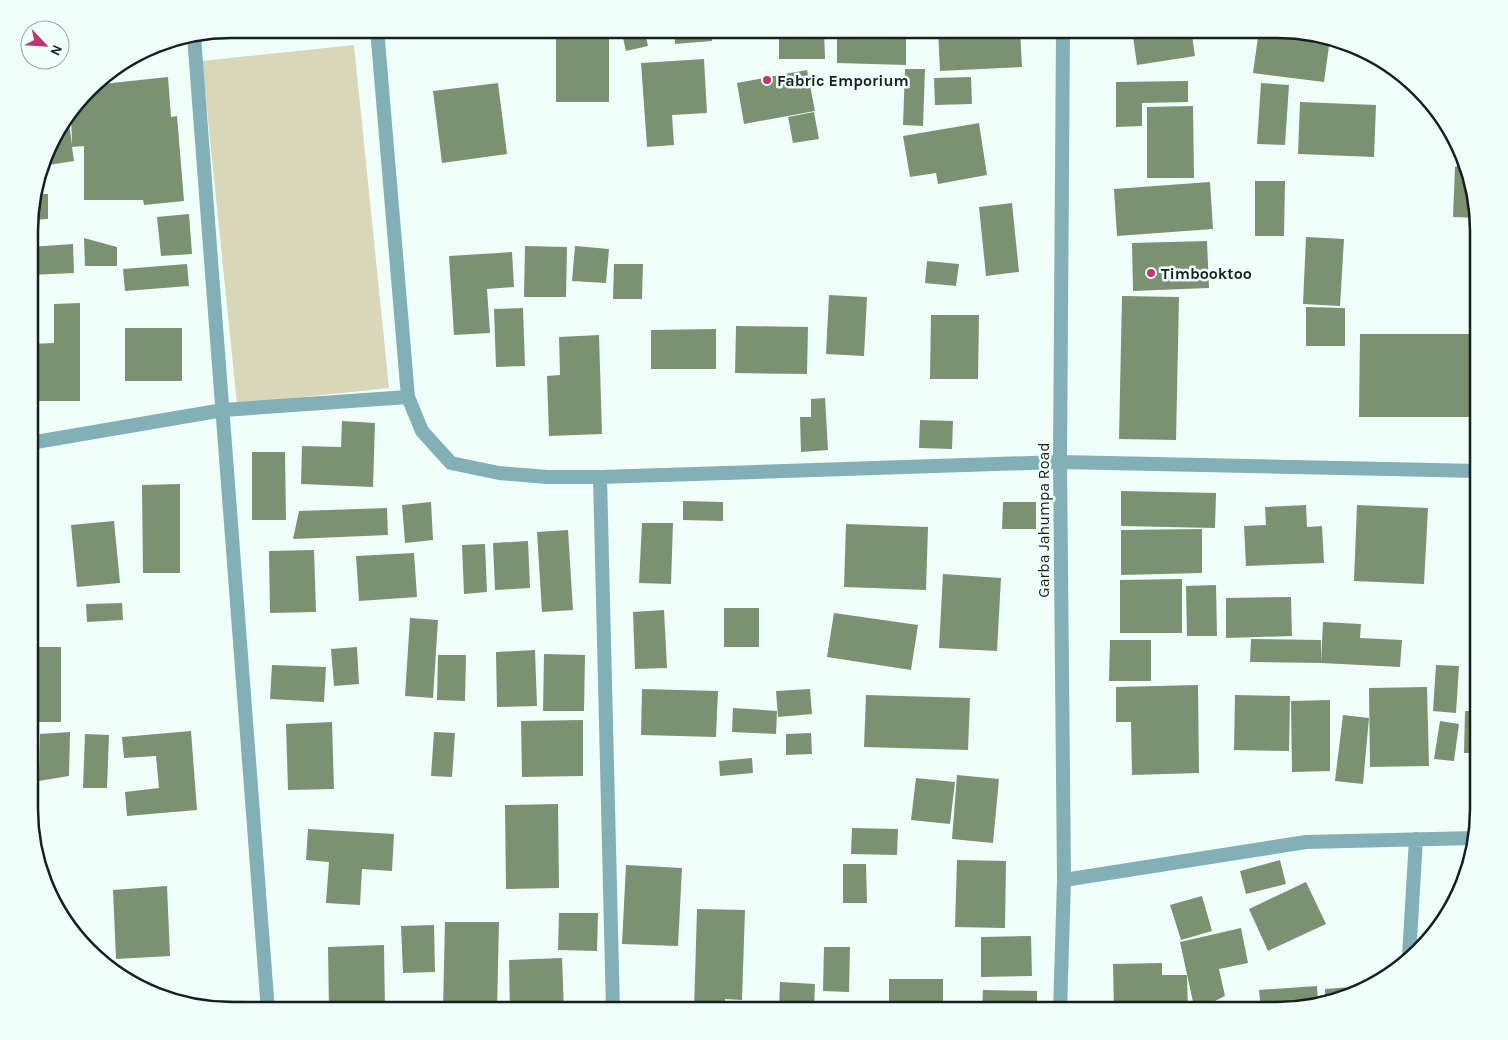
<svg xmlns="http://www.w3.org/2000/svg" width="1508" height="1040" font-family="Karla,sans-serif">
	<rect width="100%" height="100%" fill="#f0fff9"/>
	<!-- green -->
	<path fill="#d9d7b9" d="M354 45 389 388 237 404 202 61Z"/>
	<!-- building -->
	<path fill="#7a9172" d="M556 29H609V102H556Z
		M621 29H650L651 32 645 33 648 46 626 51Z
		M674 29H711L712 41 675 44Z
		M779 29H824L825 59H779Z
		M837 29H906V65L837 63Z
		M938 29H1020L1022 67 940 71Z
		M1132 29H1191L1195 56 1137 65Z
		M1259 30 1330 39 1324 82 1253 73Z
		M704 59 707 113 672 115 674 145 647 147 641 63Z
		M905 69H925L923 126 903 125Z
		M807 70 815 111 744 124 737 83Z
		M168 77 171 117 177 116 184 201 144 205 143 200H84V146L72 147 74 161 42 166 50 141 68 117 72 145 71 114 93 85Z
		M971 77 972 104 935 105 934 78Z
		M1188 81V102L1142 103V126L1116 127V82Z
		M498 83 507 154 442 163 433 91Z
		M1261 83 1289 85 1285 145 1257 144Z
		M1300 102 1376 105 1374 157 1298 154Z
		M1193 106 1194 178H1147V107Z
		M814 112 819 139 793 143 788 117Z
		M979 123 987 175 938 184 936 173 910 177 903 136Z
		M1464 163 1479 218 1453 217 1455 167Z
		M1255 181H1285L1284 236H1255Z
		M1210 182 1213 229 1117 236 1114 189Z
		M34 194H48V219L30 220V204Z
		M1012 203 1019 272 986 276 979 207Z
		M189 214 192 254 161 256 157 217Z
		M1306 237 1344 239 1340 306 1303 304Z
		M84 238 117 247V266H85Z
		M1207 241 1209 288 1133 291 1132 243Z
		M73 244 74 273 30 275V247Z
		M525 246 567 247 566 297H524Z
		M575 246 609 249 606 283 572 281Z
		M512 252 514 287 487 289 490 333 454 335 449 256Z
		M927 261 959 264 956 286 925 283Z
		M187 264 189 286 125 291 123 269Z
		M614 264H643L642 299H613Z
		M829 295 867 297 864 356 826 354Z
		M1122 296 1179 297 1176 440 1119 439Z
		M80 303V401H30V344L54 343V304Z
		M1306 307 1345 308V346H1306Z
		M523 308 525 366 496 367 494 309Z
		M931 315H979L978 379H930Z
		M736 326 808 327 807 374 735 373Z
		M125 328H182V381H125Z
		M716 329V369H651V330Z
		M1360 334H1474V417H1359Z
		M599 335 602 434 549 436 547 376 560 375 559 337Z
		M825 398 828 450 801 452 800 417H811V399Z
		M920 420 953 421 952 449 919 448Z
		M342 421 375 423 373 487 301 484 302 446 341 447Z
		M252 452H285L286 520H252Z
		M180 484V573H143L142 485Z
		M1121 491 1216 493 1215 528 1121 526Z
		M683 501 723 502V521L683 520Z
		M431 502 433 540 405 543 402 505Z
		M1003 502H1036V529H1002Z
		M1306 505 1307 527 1322 526 1324 563 1246 566 1244 526 1266 525 1265 507Z
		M1357 505 1428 508 1424 584 1354 581Z
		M387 508 388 535 293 539 299 511Z
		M114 521 120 583 77 587 71 525Z
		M642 523H673L671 584 639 583Z
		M846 524 928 527 926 590 844 587Z
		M1202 529V573L1121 575V530Z
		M568 530 573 610 542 612 537 532Z
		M528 541 530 588 495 590 493 543Z
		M485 544 487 592 464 594 462 545Z
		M314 550 316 612 270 613 269 551Z
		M414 553 417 597 359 601 356 556Z
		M943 574 1001 578 997 651 939 648Z
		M1182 579V633H1120V580Z
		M1216 585 1217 636H1187L1186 586Z
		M1474 594 1479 595V628H1472Z
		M1291 597 1292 636 1226 638V598Z
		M122 603 123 620 87 622 86 604Z
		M724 608H759V647H724Z
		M664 610 667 668 635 669 633 612Z
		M834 613 918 625 911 670 827 657Z
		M410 618 438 620 433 698 405 696Z
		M1323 622 1361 624 1360 638 1402 640 1400 667 1321 663Z
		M1251 639 1321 640V663L1250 662Z
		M1110 640H1151V681H1109Z
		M33 647H61V722H33Z
		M357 647 359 684 334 686 331 649Z
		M535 650 537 706 497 707 496 652Z
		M544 654 585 655 584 711H543Z
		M438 655H466L465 701 437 700Z
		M272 665 326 667 324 702 270 699Z
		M1436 665 1459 666 1456 713 1433 711Z
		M1198 685 1199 773 1132 775 1131 722H1116V687Z
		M1427 687 1429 766 1370 767 1369 688Z
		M642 689 718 691 716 737 641 735Z
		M810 689 812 714 778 717 776 691Z
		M866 695 970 698 968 750 864 747Z
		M1235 695 1290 696 1289 751 1234 750Z
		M1330 700V771L1292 772 1291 701Z
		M733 708 777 711 776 734 732 732Z
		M1465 711H1479V753H1464Z
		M1343 715 1369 718 1363 784 1335 781Z
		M583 720V776L522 777 521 721Z
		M1440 721 1459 724 1454 761 1434 759Z
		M332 722 334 789 288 790 286 724Z
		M191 731 197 810 127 816 125 792 159 788 156 756 124 758 122 737Z
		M70 732 69 776 39 781 40 734Z
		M434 732 455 733 452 777 431 776Z
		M811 733 812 754 786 755V734Z
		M85 734 109 735 107 788H83Z
		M752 758 753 773 720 776 719 761Z
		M957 775 999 779 993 843 952 839Z
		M916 778 955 782 950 824 911 820Z
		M558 804 559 888 506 889 505 805Z
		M852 828 898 829 897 855 851 854Z
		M308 829 394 834 392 871 362 869 360 905 326 903 329 862 306 860Z
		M957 860 1006 861 1005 928 955 927Z
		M1280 860 1286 884 1246 894 1240 871Z
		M843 864H866L867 903H843Z
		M626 865 682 868 678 946 622 944Z
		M1306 882 1326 924 1268 951 1249 909Z
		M167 886 170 956 116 959 113 890Z
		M1202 896 1212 931 1181 940 1170 905Z
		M697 909 745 910 742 1000 725 999V1011H694Z
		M559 913H598L597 951 558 950Z
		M445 922H499L497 1011 443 1010Z
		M434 925 435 972 403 973 401 926Z
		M1241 928 1248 963 1219 969 1225 996 1195 1011 1180 942Z
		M1031 936 1032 976 981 977V937Z
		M384 945 385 1011H329L328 947Z
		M824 947H850L849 992 823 991Z
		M562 958 564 1011H510L509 960Z
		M1162 963V975H1187L1188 1011H1114L1113 964Z
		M889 979H943V1011H889Z
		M780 982 815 984 814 1009H779Z
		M1317 986 1318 1002 1278 1011H1261L1259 990Z
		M1352 987 1353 994 1325 1000V989Z
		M983 990 1037 991V1011H982Z
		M203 1000 251 1001V1011H218L203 1008Z"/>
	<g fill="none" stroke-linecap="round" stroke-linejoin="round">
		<!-- minor -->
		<path stroke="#82b0b6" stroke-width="14" d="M377 29 408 397 422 431 451 463 499 473 547 477H600L1060 462 1479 471
			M194 36 268 1011
			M30 443 223 410 408 397
			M600 477 613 1011
			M1064 880 1306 842 1476 838
			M1409 956 1416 839"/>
		<!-- tertiary -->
		<path stroke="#82b0b6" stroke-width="14" d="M1060 1011 1064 880 1060 462 1063 29"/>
	</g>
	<!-- markers -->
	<g fill="#bf3670" stroke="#f0fff9" stroke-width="2">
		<circle cx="767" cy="80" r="5"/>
		<circle cx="1151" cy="273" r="5"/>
	</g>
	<g text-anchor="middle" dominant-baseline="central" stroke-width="5" stroke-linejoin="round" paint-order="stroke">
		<!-- poi labels -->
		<g font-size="16" font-weight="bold" fill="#17201d" stroke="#f0fff9" text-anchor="start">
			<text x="777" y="80">Fabric Emporium</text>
			<text x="1161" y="273">Timbooktoo</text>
		</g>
		<!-- street labels -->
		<g font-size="16" fill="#17201d" stroke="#f0fff9">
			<text transform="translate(1043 520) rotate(-90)">Garba Jahumpa Road</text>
		</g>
	</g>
	<!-- crop -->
	<path d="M0 0H1508V1040H0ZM231 38H1277A193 193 0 0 1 1470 231V809A193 193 0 0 1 1277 1002H231A193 193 0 0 1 38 809V231A193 193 0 0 1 231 38Z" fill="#f0fff9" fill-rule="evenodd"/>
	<path fill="none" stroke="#17201d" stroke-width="2.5" d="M231 38H1277A193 193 0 0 1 1470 231V809A193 193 0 0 1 1277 1002H231A193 193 0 0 1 38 809V231A193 193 0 0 1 231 38Z"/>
	<!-- north arrow -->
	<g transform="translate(45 45) rotate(115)"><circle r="24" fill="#f0fff9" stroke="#99a6a1"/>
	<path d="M0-4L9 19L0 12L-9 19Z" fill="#bf3670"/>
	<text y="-8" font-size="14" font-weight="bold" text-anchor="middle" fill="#17201d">N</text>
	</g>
</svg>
